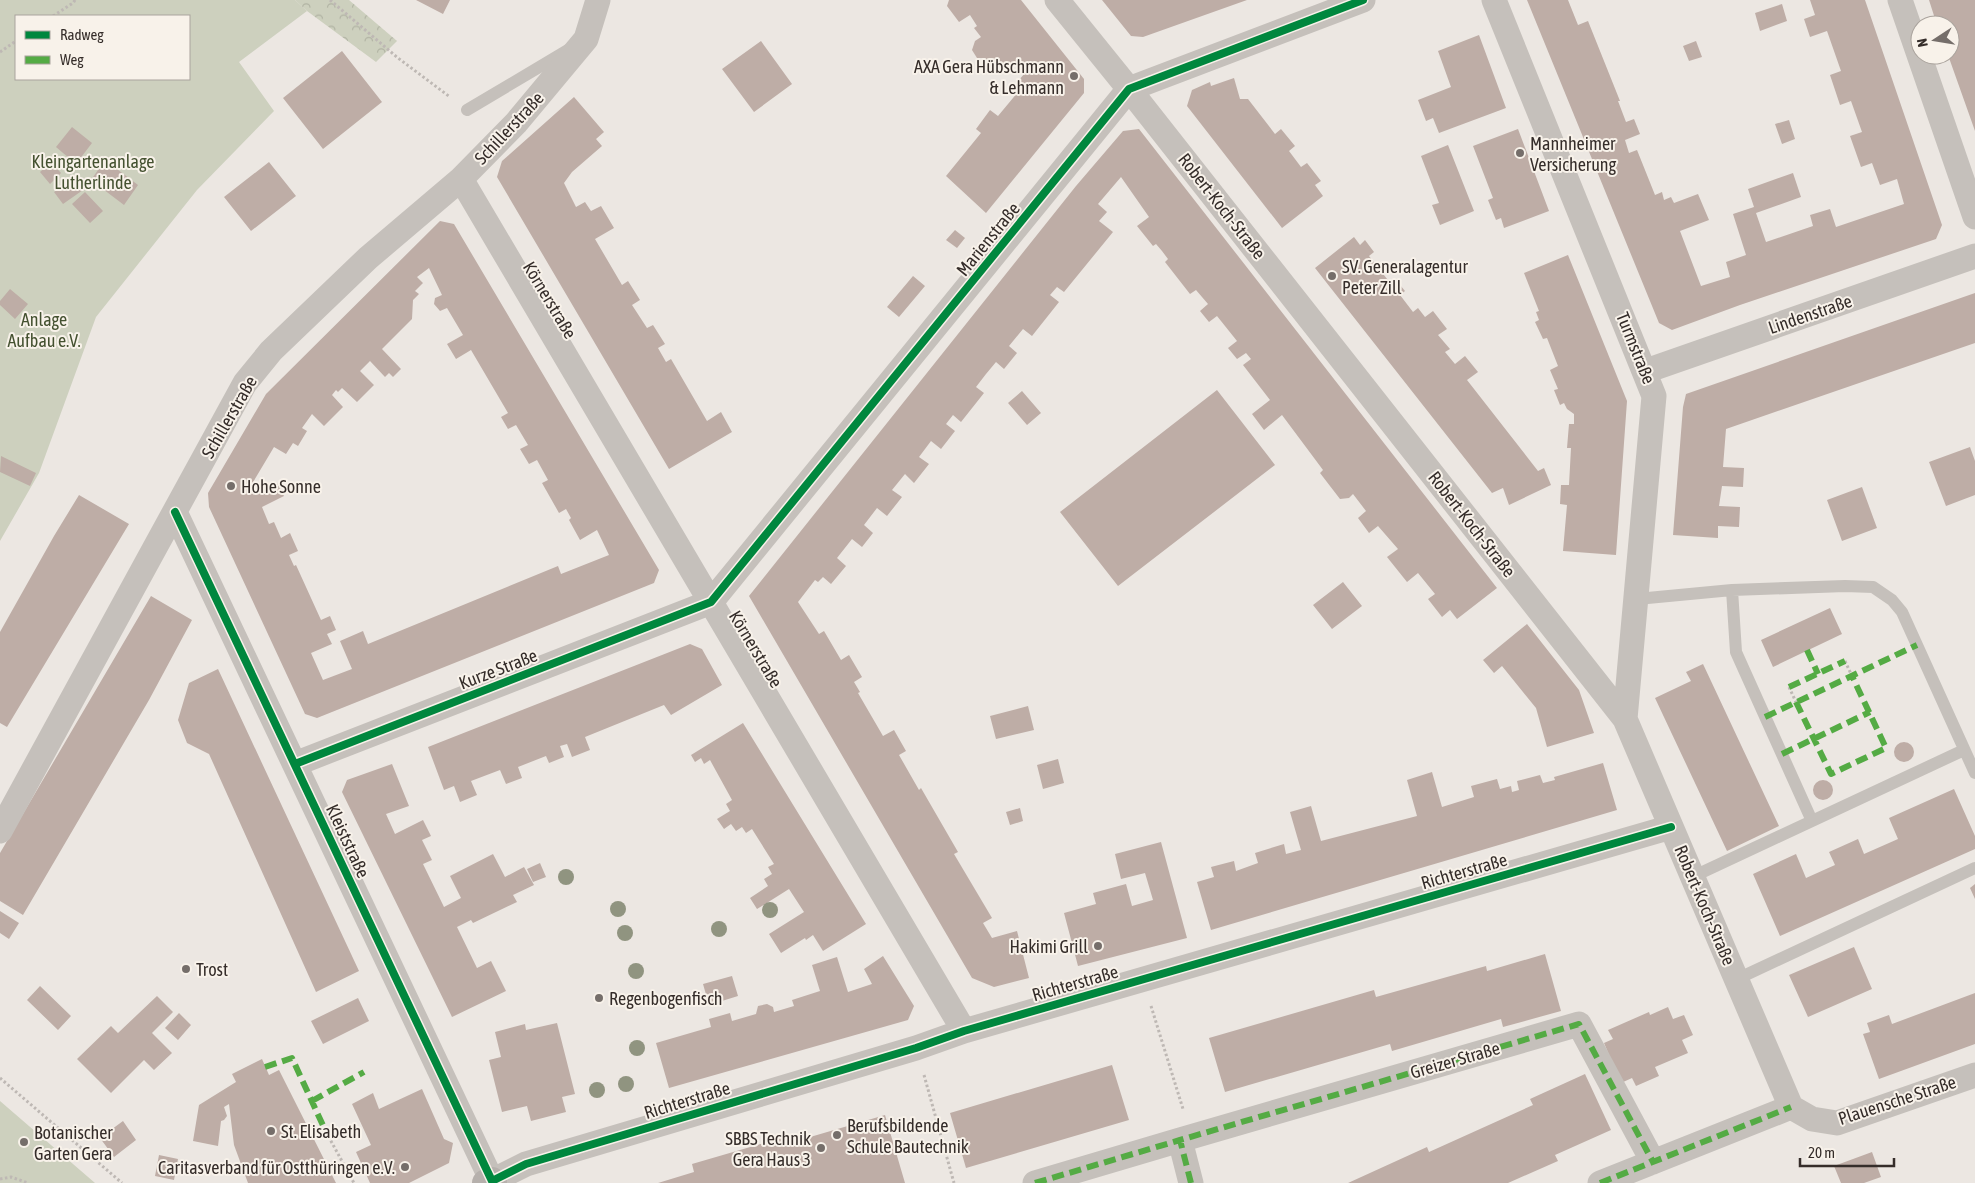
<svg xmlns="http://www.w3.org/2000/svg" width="1975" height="1183" font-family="'Asap Condensed',sans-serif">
	<defs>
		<pattern id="forest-crowns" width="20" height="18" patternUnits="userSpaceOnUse" patternTransform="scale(1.25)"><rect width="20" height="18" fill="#cdd0be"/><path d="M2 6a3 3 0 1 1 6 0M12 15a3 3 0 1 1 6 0" fill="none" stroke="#b1b3a3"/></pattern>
	</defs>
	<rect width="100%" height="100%" fill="#ece7e2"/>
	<!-- green -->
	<path fill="#cdd0be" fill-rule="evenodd" d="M0 0H295L307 11 239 62 274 111 197 190 96 317 39 473 0 541ZM16 16H189V79H16Z
		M0 1101 95 1183H0Z"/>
	<!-- forest -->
	<path fill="url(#forest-crowns)" d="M295 0H349L397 41 376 62 307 11Z"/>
	<!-- building -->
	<path fill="#beada6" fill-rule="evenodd" d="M416 0H450L443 14Z
		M949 0H1021L1084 79V93L986 213 946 176 981 133 976 129 990 110 998 116 1023 86 1017 82 1026 72 1018 61 1007 69 1004 65 997 73 985 58H977L972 50 975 41 981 37 974 28 977 26 970 15 959 22 947 6Z
		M1102 0H1247L1143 37 1131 36Z
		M1527 0H1568L1578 25 1588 21 1620 101H1618L1626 122 1634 119 1640 134 1625 140 1629 153 1637 150 1655 195 1662 192 1664 200 1671 197 1674 203 1698 194 1709 220 1680 231 1701 286 1730 277 1726 262 1746 255 1733 214 1754 207 1748 189 1793 173 1801 197 1756 213 1766 242 1813 226 1810 215 1830 209 1836 227 1904 204 1897 179 1880 185 1872 163 1861 167 1850 136 1862 132 1851 101 1840 105 1830 75 1841 71 1827 31 1810 37 1804 19 1815 15 1810 0H1865L1942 225 1936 239 1740 305 1672 330 1659 323Z
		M1929 0H1975V131L1948 55H1950V25H1937Z
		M1782 4 1787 21 1760 31 1755 13Z
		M1479 35 1506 108 1439 133 1433 118 1426 121 1418 100 1451 87 1438 51Z
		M761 41 792 84 754 112 722 69Z
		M1696 41 1702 57 1689 61 1683 46Z
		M342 51 382 102 323 149 283 98Z
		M1234 78 1240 99H1248L1275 134 1281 129 1295 146 1289 151 1301 167 1307 163 1321 181 1315 185 1323 196 1282 228 1187 106 1192 90 1210 82 1211 86Z
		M574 97 604 132 596 139 602 146 572 172 564 183 576 207 585 202 591 211 601 206 614 228 595 239 622 285 628 281 640 300 632 305 647 328 653 325 665 344 658 348 666 362 671 359 707 421 721 412 732 432 669 469 497 177 502 161Z
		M1789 120 1795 139 1782 144 1775 124Z
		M72 127 92 143 76 164 56 147Z
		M1139 129 1497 588 1457 619 1450 610 1442 617 1428 599 1435 594 1418 573 1407 582 1387 557 1398 549 1378 526 1369 533 1358 518 1366 511 1353 494 1349 498 1340 499 1320 473 1323 470 1282 415 1264 430 1252 414 1270 400 1243 365 1251 359 1246 353 1237 359 1228 348 1237 341 1217 316 1209 322 1200 311 1208 304 1196 290 1190 294 1165 262 1168 259 1162 251 1156 244 1153 246 1137 226 1149 217 1121 177 1098 204 1107 212 1099 221 1113 232 1064 292 1057 287 1050 295 1059 302 1032 336 1023 329 1009 346 1017 353 1004 369 996 362 986 374 976 387 984 393 961 422 953 415 946 424 955 431 941 449 931 441 919 457 929 464 914 483 905 474 892 490 902 497 887 516 877 508 864 525 873 533 862 547 852 539 837 558 846 566 831 584 823 577 818 582 815 580 798 602 819 634 824 631 841 660 849 655 862 677 854 682 860 692 858 693 883 736 894 730 906 751 899 755 919 790 921 788 958 852 954 854 992 918 983 923 992 938 1017 931 1029 978 994 987 972 978 749 596 1076 186 1123 131Z
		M1518 129 1549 211 1504 228 1501 218 1496 220 1488 200 1493 198 1473 146Z
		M1448 145 1474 211 1440 225 1432 205 1439 203 1421 156Z
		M105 160 138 185 124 205 91 180Z
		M51 162 61 173 50 184 40 172Z
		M269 162 296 196 251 231 224 197Z
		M75 178 83 190 63 204 54 192Z
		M85 192 103 211 90 223 72 204Z
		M440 221 454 224 659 570 654 583 317 718 305 714 209 507 208 493 266 394ZM429 268 442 295 435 298 434 304 440 311 447 308 463 335 447 344 456 359 471 350 508 413 501 417 508 429 516 425 528 445 520 449 529 464 537 460 548 480 542 483 559 513 566 509 571 518 569 520 580 540 597 530 609 555 561 574 558 566 368 644 363 631 340 641 352 669 323 680 311 653 332 644 327 634 336 630 330 616 321 620 296 565 294 566 289 555 298 551 290 533 281 538 274 522 269 524 262 507 284 496 277 483 256 492 249 489 274 447 286 454 293 443 298 446 307 431 302 428 312 414 324 426 343 407 332 395 336 390 338 392 342 388 357 402 374 385 360 371 370 361 385 377 389 373 393 377 401 369 382 349 412 319 413 300 419 294 415 291 423 283 417 277Z
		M955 230 965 238 957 248 946 240Z
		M1354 237 1360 245 1365 240 1374 252 1369 256 1391 284 1396 280 1405 291 1400 295 1413 312 1418 308 1425 317 1433 311 1447 329 1438 335 1450 349 1445 352 1455 364 1465 356 1478 372 1467 380 1538 471 1544 468 1551 485 1509 505 1503 488 1492 493 1315 268Z
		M1568 255 1627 401 1616 555 1563 551 1567 505 1560 504 1561 485H1569L1571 448H1567L1569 424H1574V414L1567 409 1564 403 1560 405 1554 390 1558 389 1550 370 1558 366 1547 338 1543 339 1535 322 1539 320 1536 312 1539 311 1524 273Z
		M913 276 925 286 899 317 887 307Z
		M10 289 28 304 15 319 0 305V301Z
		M1975 293V343L1726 429 1723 467 1744 468 1743 487 1722 486 1719 506 1740 507 1739 527 1718 526V538L1673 535 1683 407 1686 394Z
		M1217 390 1275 465 1118 586 1060 512Z
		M1022 391 1041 413 1027 425 1008 403Z
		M1970 447 1975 461V495L1946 506 1929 462Z
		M1 456 36 473 30 486 0 472Z
		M1862 487 1877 528 1842 541 1827 500Z
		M79 495 129 524 7 727 0 723V632L54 536Z
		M1343 582 1362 606 1332 629 1313 605Z
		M151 596 192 620 149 700 23 915 0 901V853Z
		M1830 608 1842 634 1773 667 1761 640Z
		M1527 624 1579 690 1594 733 1547 747 1536 708 1502 666 1494 673 1483 660Z
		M690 644 702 649 722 685 671 715 664 705 585 737 590 750 572 757 567 744 560 746 564 757 549 763 546 756 518 767 522 778 506 784 500 770 471 781 477 795 460 802 454 786 444 790 428 747Z
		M1703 664 1779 826 1727 851 1655 698 1691 681 1686 672Z
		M218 669 359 971 316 992 209 754 187 743 178 720 189 683Z
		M1028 706 1034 730 996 739 990 716Z
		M743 723 866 924 823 951 813 935 806 940 805 938 781 953 769 934 804 912 789 889 757 909 750 898 768 886 764 879 772 874 768 867 774 864 752 829 746 833 742 827 736 831 731 824 724 829 717 819 730 811 726 804 732 800 710 760 704 764 701 758 695 762 691 755Z
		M1894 752a10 10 0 1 1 20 0a10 10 0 1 1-20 0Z
		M1058 759 1064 783 1043 789 1037 765Z
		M1603 763 1617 810 1211 930 1197 882 1214 877 1211 867 1234 861 1236 871 1258 863 1255 853 1284 844 1286 854 1301 850 1290 812 1311 806 1321 841 1417 816 1407 780 1432 772 1442 807 1474 797 1471 786 1497 779 1500 789 1511 786 1512 792 1519 790 1517 781 1540 775 1543 783 1555 780 1554 777Z
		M392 764 409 806 386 814 395 834 423 820 431 836 422 840 432 860 423 864 444 907 461 898 450 876 493 854 505 877 524 867 534 885 513 895 517 902 473 923 471 920 457 927 477 968 491 961 506 991 452 1017 342 792 347 780Z
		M1813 790a10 10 0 1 1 20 0a10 10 0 1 1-20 0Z
		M1954 789 1975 836V849L1780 936 1753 874 1796 854 1806 878 1835 865 1829 852 1858 839 1864 854 1898 839 1889 818Z
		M1020 808 1023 821 1010 825 1006 812Z
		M1161 842 1187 938 1078 966 1064 913 1096 904 1093 893 1126 884 1132 906 1153 900 1145 873 1121 879 1115 854Z
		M540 863 546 877 533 882 527 869Z
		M1975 884V899L1970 888Z
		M0 911 19 923 9 939 0 933Z
		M1854 947 1872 989 1808 1017 1789 975Z
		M1545 954 1561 1011 1503 1027 1501 1019 1392 1051 1390 1044 1225 1092 1209 1038 1374 990 1376 997 1486 966 1487 971Z
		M883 956 914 1006 908 1020 669 1088 656 1043 711 1027 709 1019 730 1013 732 1021 756 1014 758 1006 767 1004 773 1007 774 1012 794 1006 792 1000 820 991 812 965 837 957 848 992 872 984 864 969Z
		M732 976 738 996 709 1005 703 984Z
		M40 986 71 1016 58 1030 27 1000Z
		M1975 993V1044L1879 1079 1863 1034 1870 1032 1867 1023 1889 1015 1892 1024Z
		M157 996 173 1012 152 1033 172 1053 154 1070 144 1060 111 1093 77 1059 111 1026 118 1033Z
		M358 998 369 1021 323 1044 311 1021Z
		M1668 1007 1673 1019 1684 1015 1693 1035 1682 1040 1688 1053 1655 1067 1659 1076 1636 1086 1632 1078 1621 1083 1604 1043 1613 1039 1608 1030 1649 1012 1650 1015Z
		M179 1013 191 1025 178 1040 165 1028Z
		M557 1023 575 1094 562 1097 566 1112 531 1121 527 1106 502 1112 489 1060 501 1057 495 1032 525 1024 526 1030Z
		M262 1059 269 1075 279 1070 336 1183H248L234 1145 229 1104 224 1107 227 1116 224 1120 221 1121 218 1146 193 1141 199 1105 236 1082 232 1074Z
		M1112 1065 1129 1120 966 1168 950 1113Z
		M1585 1074 1611 1130 1555 1155 1558 1161 1508 1183H1348L1427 1147 1429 1152 1533 1105 1530 1099Z
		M422 1089 444 1139 453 1143 449 1163 409 1183H370L356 1152 371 1145 352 1104 373 1093 379 1109Z
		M885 1115 905 1183H658L694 1172 692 1164 781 1138 783 1145Z
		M123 1121 136 1140 114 1157 100 1138Z
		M1872 1152 1881 1177 1864 1183H1841L1834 1166Z
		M159 1155 178 1159 174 1180 155 1176Z"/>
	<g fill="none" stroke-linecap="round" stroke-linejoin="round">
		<!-- path -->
		<path stroke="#beb8b4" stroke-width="3" stroke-dasharray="2.5 2.5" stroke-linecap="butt" d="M330 0 398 58 450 97
			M53 16 73 3 75 0
			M0 52 16 41
			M1845 661 1852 676
			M1789 687 1796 702
			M1151 1006 1183 1109
			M924 1075 954 1183
			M0 1078 122 1183
			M326 1132 354 1183
			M0 1179 11 1177 28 1183"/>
		<!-- lane -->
		<path stroke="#c5c0bb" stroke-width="12" d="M467 110 568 50
			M1732 590 1736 652 1812 821
			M1637 599 1732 590 1845 586 1873 587 1892 600 1902 612 1975 773
			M1692 877 1964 750
			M1737 979 1975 868"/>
		<!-- street -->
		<path stroke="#c5c0bb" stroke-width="25" d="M1057 0 1129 89 1625 719 1791 1107
			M1494 0 1654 396 1625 719
			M1900 0 1975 217
			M461 179 964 1031
			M1646 371 1975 256
			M175 512 492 1181 526 1164 916 1048 964 1031 1671 827
			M295 764 711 602 1129 89 1363 0
			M0 831 245 383 271 351 368 258 461 179 516 123 586 39 598 0
			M1791 1107 1812 1119 1837 1123 1975 1075
			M1035 1183 1180 1140
			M1191 1183 1180 1140 1579 1024 1653 1162
			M1600 1183 1791 1107"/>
		<!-- secondary -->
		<path stroke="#b6b0ac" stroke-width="28" d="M486 1183 492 1181 493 1183"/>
		<!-- quiet -->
		<path stroke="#54ab44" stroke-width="6" stroke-dasharray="12 6" stroke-linecap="butt" d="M1807 650 1818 674
			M1789 687 1845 661
			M1796 702 1831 774 1886 748 1852 676
			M1765 717 1917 645
			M1782 754 1870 712
			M265 1067 292 1058 326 1132
			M312 1101 364 1072
			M1035 1183 1180 1140
			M1191 1183 1180 1140 1579 1024 1653 1162
			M1600 1183 1791 1107"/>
		<defs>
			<path id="cycleway" d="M175 512 492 1181 526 1164 916 1048 964 1031 1671 827
				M295 764 711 602 1129 89 1363 0"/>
		</defs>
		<!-- cycleway casing -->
		<use href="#cycleway" stroke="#f8f2ea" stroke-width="11"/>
		<!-- cycleway -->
		<use href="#cycleway" stroke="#00873e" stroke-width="8"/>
	</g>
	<!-- trees -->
	<g fill="#909480">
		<circle cx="566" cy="877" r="8"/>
		<circle cx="618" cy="909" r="8"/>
		<circle cx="770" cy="910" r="8"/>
		<circle cx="719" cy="929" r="8"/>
		<circle cx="625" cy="933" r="8"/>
		<circle cx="636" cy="971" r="8"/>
		<circle cx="637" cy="1048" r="8"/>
		<circle cx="626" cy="1084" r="8"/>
		<circle cx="597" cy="1090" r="8"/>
	</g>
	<!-- markers -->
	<g fill="#756e6a" stroke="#f8f2ea" stroke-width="2">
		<circle cx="1074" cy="76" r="5"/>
		<circle cx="1520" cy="153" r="5"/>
		<circle cx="1332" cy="276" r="5"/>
		<circle cx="231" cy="486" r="5"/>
		<circle cx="1098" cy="946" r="5"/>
		<circle cx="186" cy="969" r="5"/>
		<circle cx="599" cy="998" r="5"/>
		<circle cx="271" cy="1131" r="5"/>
		<circle cx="837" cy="1135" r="5"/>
		<circle cx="24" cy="1142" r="5"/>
		<circle cx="821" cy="1148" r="5"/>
		<circle cx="405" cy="1167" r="5"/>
	</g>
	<g text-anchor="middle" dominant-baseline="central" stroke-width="4" stroke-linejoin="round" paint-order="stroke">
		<!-- poi labels -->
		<g font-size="18" fill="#352d2a" stroke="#f8f2ea" text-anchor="start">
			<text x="1064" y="66" text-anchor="end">AXA Gera Hübschmann<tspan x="1064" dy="21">&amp; Lehmann</tspan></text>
			<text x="1530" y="143">Mannheimer<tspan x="1530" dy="21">Versicherung</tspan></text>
			<text x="1342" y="266">SV. Generalagentur<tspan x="1342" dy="21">Peter Zill</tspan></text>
			<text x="241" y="486">Hohe Sonne</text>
			<text x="1088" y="946" text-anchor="end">Hakimi Grill</text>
			<text x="196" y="969">Trost</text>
			<text x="609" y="998">Regenbogenfisch</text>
			<text x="847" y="1125">Berufsbildende<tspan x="847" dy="21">Schule Bautechnik</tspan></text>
			<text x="281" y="1131">St. Elisabeth</text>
			<text x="34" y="1132">Botanischer<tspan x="34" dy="21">Garten Gera</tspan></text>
			<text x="811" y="1138" text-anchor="end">SBBS Technik<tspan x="811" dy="21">Gera Haus 3</tspan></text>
			<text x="395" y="1167" text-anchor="end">Caritasverband für Ostthüringen e.V.</text>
		</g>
		<!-- street labels -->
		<g font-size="18" fill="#352d2a" stroke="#f8f2ea">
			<text transform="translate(509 128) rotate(-47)">Schillerstraße</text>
			<text transform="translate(1222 206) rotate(52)">Robert-Koch-Straße</text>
			<text transform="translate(988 239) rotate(-51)">Marienstraße</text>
			<text transform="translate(550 300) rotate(59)">Körnerstraße</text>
			<text transform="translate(1810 314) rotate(-19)">Lindenstraße</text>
			<text transform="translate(1636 348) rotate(68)">Turmstraße</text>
			<text transform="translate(229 417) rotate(-60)">Schillerstraße</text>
			<text transform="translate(1472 524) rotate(52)">Robert-Koch-Straße</text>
			<text transform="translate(756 649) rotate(59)">Körnerstraße</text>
			<text transform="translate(498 669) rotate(-21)">Kurze Straße</text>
			<text transform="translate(348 841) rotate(65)">Kleiststraße</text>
			<text transform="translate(1464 871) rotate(-16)">Richterstraße</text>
			<text transform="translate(1705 905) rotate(67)">Robert-Koch-Straße</text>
			<text transform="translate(1075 983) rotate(-16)">Richterstraße</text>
			<text transform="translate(1455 1060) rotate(-16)">Greizer Straße</text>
			<text transform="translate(687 1100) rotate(-17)">Richterstraße</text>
			<text transform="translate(1897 1100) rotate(-18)">Plauensche Straße</text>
		</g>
		<!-- park labels -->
		<g font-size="18" fill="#445130" stroke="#f8f2ea">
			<text x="93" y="161">Kleingartenanlage<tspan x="93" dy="21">Lutherlinde</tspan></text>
			<text x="44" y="319">Anlage<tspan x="44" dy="21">Aufbau e.V.</tspan></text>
		</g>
	</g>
	<!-- legend -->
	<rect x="15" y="15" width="175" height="65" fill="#f8f2ea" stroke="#aaa39d"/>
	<rect x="25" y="31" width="25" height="8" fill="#00873e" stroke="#aaa39d"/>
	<text x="60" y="40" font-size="15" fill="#352d2a">Radweg</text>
	<rect x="25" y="56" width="25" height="8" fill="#54ab44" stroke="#aaa39d"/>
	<text x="60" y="65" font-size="15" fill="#352d2a">Weg</text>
	<!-- north arrow -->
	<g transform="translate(1935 40) rotate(258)"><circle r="24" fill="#f8f2ea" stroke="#aaa39d"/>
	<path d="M0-4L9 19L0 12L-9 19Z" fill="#756e6a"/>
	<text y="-8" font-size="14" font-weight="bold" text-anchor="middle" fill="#352d2a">N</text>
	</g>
	<!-- scale -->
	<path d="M1800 1158v8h94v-8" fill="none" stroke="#352d2a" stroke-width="2.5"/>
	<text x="1808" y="1158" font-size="15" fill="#352d2a" stroke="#f8f2ea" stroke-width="4" paint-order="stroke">20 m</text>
</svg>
